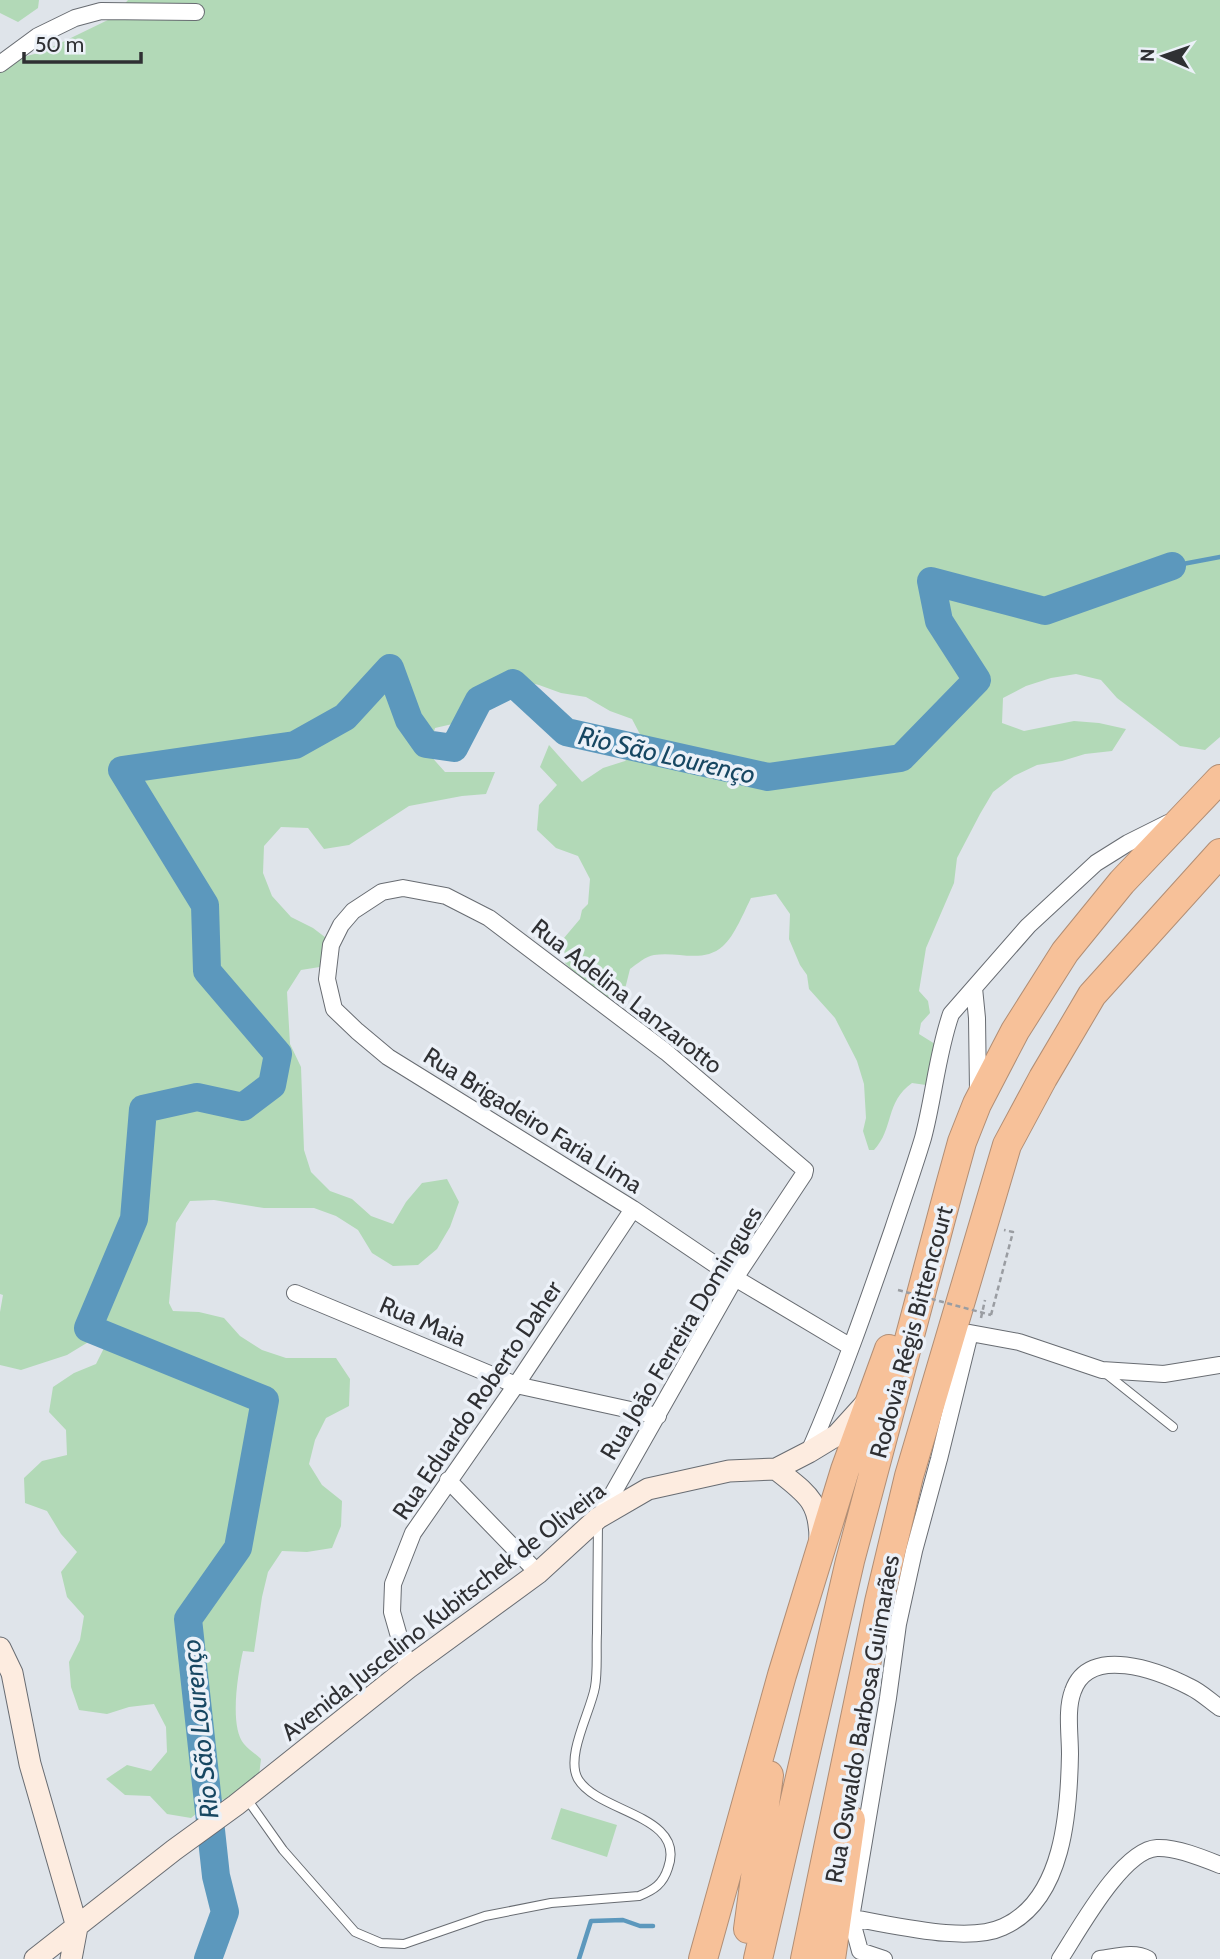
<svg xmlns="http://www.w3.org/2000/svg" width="1220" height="1959" font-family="Cabin,sans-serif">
	<rect width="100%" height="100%" fill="#dfe4ea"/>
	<!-- green -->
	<path fill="#b2d9b7" d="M0 0H39L38 8 18 22 0 13Z
		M128 0H1220V737L1205 750 1180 746 1117 698 1101 680 1076 674 1051 678 1026 686 1003 698 1002 723 1024 731 1074 721 1099 723 1126 729 1112 751 1085 754 1062 761 1037 765 1014 776 993 792 980 814 957 858 954 883 926 948 919 991 928 1001 930 1013 921 1023 919 1034 943 1049V1066L926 1085 912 1083C885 1102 894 1129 874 1150H869L863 1131 866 1118 864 1084 857 1061 835 1018 809 989 807 975 800 965 789 939 790 914 776 894 751 898C745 910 734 937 723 946 703 964 678 951 654 955 646 956 637 964 630 969L624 993 601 1000 565 963 564 938 580 919 582 910 588 904 590 879 578 856 556 848 537 830 539 805 557 785 540 767 549 745 582 782 603 768 625 761 644 742 632 719 610 711 586 697 561 693 539 685 515 679 496 695 483 717 435 728 429 754 445 772H495L486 794 462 796 409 806 349 845 324 849 308 828 281 827 264 846 263 873 272 896 291 917 313 928 334 944 326 966 301 970 287 992 290 1044 301 1067 304 1150 311 1172 330 1191 352 1199 371 1216 393 1224 406 1202 422 1183 447 1179 459 1202 450 1227 437 1249 418 1265 393 1266 372 1253 358 1230 336 1216 314 1208H264L214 1200 190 1201 176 1223 169 1303 173 1311 199 1312 224 1318 240 1336 262 1350 286 1358H336L350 1379 349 1406 326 1418 315 1440 309 1464 322 1485 342 1501 341 1526 332 1548 307 1552 282 1551 268 1572 262 1597 254 1652 243 1651C238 1673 229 1726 244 1744 249 1750 256 1754 261 1759L258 1784 237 1798 212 1801 191 1818 167 1814 150 1796 125 1795 106 1779 127 1765 151 1771 167 1752 166 1727 154 1704 129 1707 107 1714 79 1710 71 1687 69 1662 80 1640 84 1616 67 1597 61 1572 77 1552 61 1534 47 1511 25 1503 24 1478 42 1461 67 1455 66 1430 49 1412 53 1387 74 1373 96 1364 107 1342 90 1341 67 1355 21 1370 0 1365V1312L3 1295 0 1294V63L42 52 112 18Z
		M561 1808 617 1825 607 1857 551 1839Z"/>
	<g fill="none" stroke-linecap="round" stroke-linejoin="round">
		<!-- stream -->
		<path stroke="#5c98bd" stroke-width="4.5" d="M1172 566 1220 557
			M579 1959 591 1921 623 1920 640 1926H653"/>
		<!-- river -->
		<path stroke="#5c98bd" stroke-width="28" d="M208 1959 225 1912 216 1876 188 1619 238 1548 265 1400 88 1328 134 1219 143 1109 197 1097 243 1107 272 1085 278 1054 207 971 205 905 122 770 295 745 345 717 390 668 409 720 426 744 454 748 479 700 513 683 566 732 768 777 901 758 977 680 939 621 931 581 1045 611 1172 566"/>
		<defs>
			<path id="lane" d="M1104 1372 1173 1427
				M247 1799 283 1850 355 1932 381 1943 404 1944 485 1916 551 1903 639 1896C654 1890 663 1884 668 1868 687 1815 598 1813 578 1779 565 1756 591 1711 595 1687 598 1670 596 1651 597 1633 597 1596 598 1559 598 1521"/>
			<path id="street" d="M0 64 38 36 75 18 101 11 196 12
				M974 988 977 1018 978 1091
				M295 1293 516 1385 658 1416
				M809 1452C841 1379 867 1304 893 1229 903 1199 914 1168 923 1138 934 1097 937 1054 951 1014L1028 926 1096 863 1128 843 1168 823
				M448 1480 538 1573
				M600 1516 735 1278 804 1174 805 1170 666 1052 489 918 446 896 403 888 382 892 353 911 341 925 331 945 327 979 334 1009 357 1031 388 1057 633 1209 735 1278 851 1347
				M408 1668 392 1612 393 1584 413 1533 516 1385 633 1209
				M851 1918C891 1924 967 1944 1003 1927 1064 1900 1069 1811 1070 1754 1070 1734 1066 1709 1073 1691 1089 1644 1159 1671 1190 1687 1201 1692 1210 1701 1220 1708
				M860 1951 851 1918 888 1698 898 1624 914 1551 939 1459 970 1333 1019 1342 1102 1370 1164 1374 1220 1365
				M860 1951 884 1959
				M1060 1959C1079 1930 1122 1850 1157 1848 1176 1847 1203 1858 1220 1865
				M1100 1959C1116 1957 1134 1951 1148 1959"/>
			<path id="secondary" d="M776 1469C805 1493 820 1499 820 1540
				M0 1648 12 1673 30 1764 77 1927 71 1959
				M35 1959 174 1850 236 1805 408 1668 538 1573 598 1518 648 1489 729 1471 776 1469 809 1452 837 1435 866 1403"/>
			<path id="highway" d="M748 1929 769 1775
				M703 1959 782 1675 845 1470 889 1349
				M758 1959 850 1561 949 1189 962 1142 977 1104 1015 1031 1065 952 1122 882 1220 779
				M805 1959 879 1602 909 1476 1007 1145 1043 1078 1092 995 1220 853
				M831 1959 851 1820"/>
		</defs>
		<!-- lane casing -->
		<use href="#lane" stroke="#686c72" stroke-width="10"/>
		<!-- street casing -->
		<use href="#street" stroke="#686c72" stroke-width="18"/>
		<!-- secondary casing -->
		<use href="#secondary" stroke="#686c72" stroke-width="23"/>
		<!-- highway casing -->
		<use href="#highway" stroke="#b18e75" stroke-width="30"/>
		<!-- path -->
		<path stroke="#9a9da2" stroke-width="2.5" stroke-dasharray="5 3.5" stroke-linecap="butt" d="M991 1315 1013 1232 1004 1230
			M981 1318 985 1300"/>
		<!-- lane -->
		<use href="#lane" stroke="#fff" stroke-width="8"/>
		<!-- street -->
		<use href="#street" stroke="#fff" stroke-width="16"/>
		<!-- secondary -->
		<use href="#secondary" stroke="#fdece0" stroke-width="21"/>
		<!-- highway -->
		<use href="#highway" stroke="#f7c199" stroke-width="28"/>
		<!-- path-bridge -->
		<path stroke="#9a9da2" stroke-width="2.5" stroke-dasharray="5 3.5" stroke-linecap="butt" d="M898 1290 991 1315"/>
	</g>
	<g text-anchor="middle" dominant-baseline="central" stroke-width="7" stroke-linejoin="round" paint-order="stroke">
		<!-- street labels -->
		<g font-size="24" fill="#2f3033" stroke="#ecf1f8">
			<text transform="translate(627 996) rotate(38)">Rua Adelina Lanzarotto</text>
			<text transform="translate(533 1120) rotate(32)">Rua Brigadeiro Faria Lima</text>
			<text transform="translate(423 1321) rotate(23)">Rua Maia</text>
			<text transform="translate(911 1332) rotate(-75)">Rodovia Régis Bittencourt</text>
			<text transform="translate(681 1333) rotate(-59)">Rua João Ferreira Domingues</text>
			<text transform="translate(477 1400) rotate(-56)">Rua Eduardo Roberto Daher</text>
			<text transform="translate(443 1611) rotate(-38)">Avenida Juscelino Kubitschek de Oliveira</text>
			<text transform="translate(862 1719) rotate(-80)">Rua Oswaldo Barbosa Guimarães</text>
		</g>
		<!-- water labels -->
		<g font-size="26" font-style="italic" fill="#174762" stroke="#ecf1f8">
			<text transform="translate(667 755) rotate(13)">Rio São Lourenço</text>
			<text transform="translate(200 1729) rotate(-96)">Rio São Lourenço</text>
		</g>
	</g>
	<!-- north arrow -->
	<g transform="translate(1164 56) rotate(272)" stroke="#ecf1f8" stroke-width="5" paint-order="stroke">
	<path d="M0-5L12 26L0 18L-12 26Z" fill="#2f3033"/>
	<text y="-10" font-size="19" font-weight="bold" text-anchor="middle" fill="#2f3033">N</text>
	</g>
	<!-- scale -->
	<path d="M24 52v10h117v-10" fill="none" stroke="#2f3033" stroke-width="3.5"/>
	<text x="35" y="52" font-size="21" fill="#2f3033" stroke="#ecf1f8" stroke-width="5" paint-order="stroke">50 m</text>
</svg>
